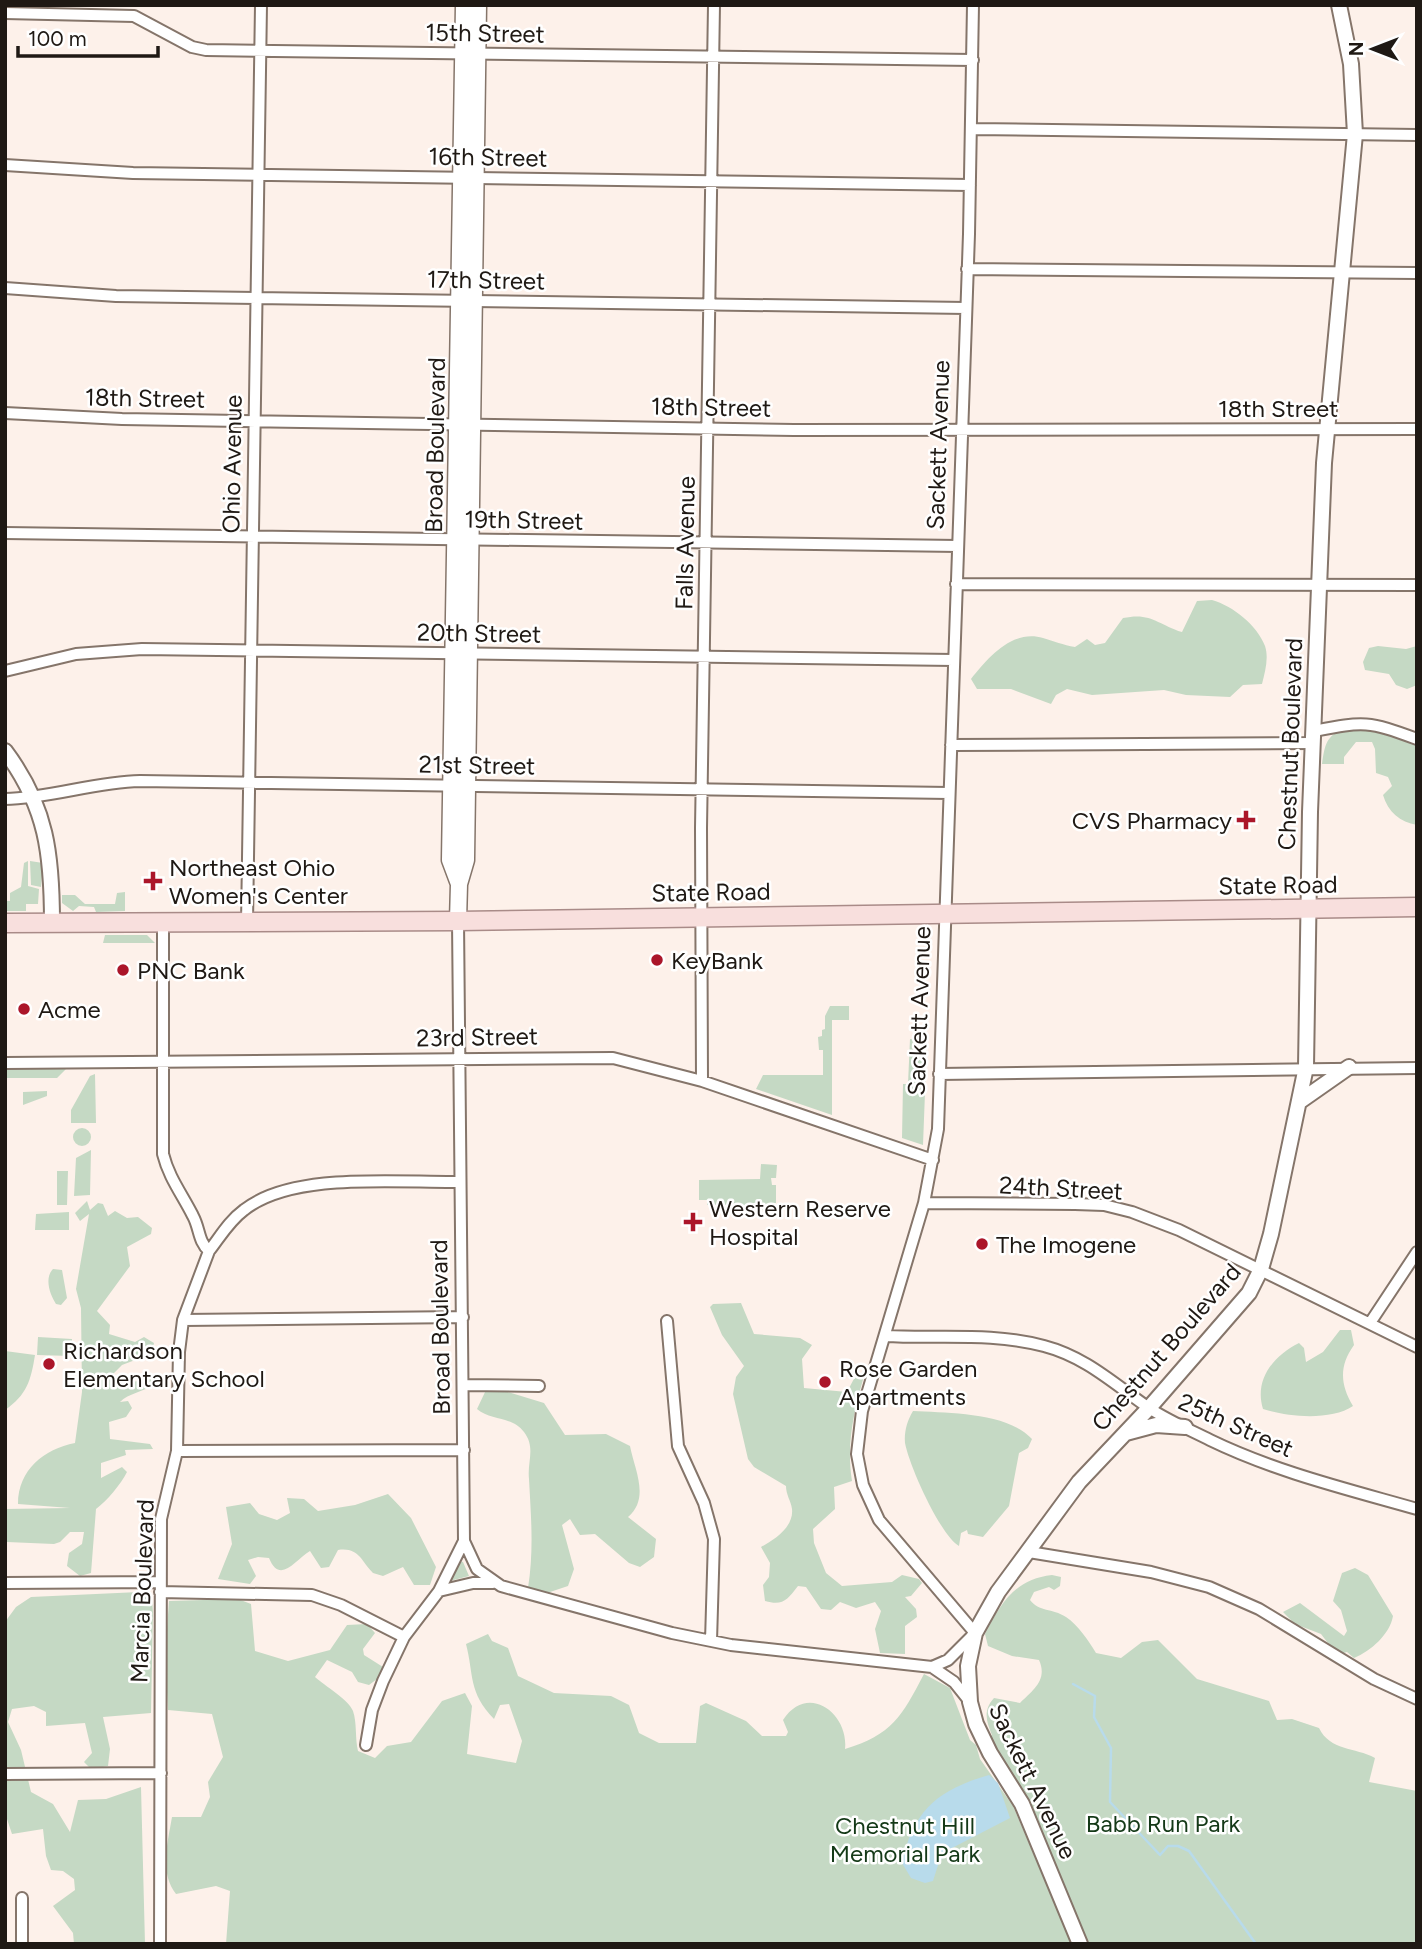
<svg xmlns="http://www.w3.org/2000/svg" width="1422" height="1949" font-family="Figtree,sans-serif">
	<rect width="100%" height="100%" fill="#fdf1ea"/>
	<!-- green -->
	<path fill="#c5d9c4" d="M1212 600C1233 606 1257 625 1265 646 1269 658 1265 672 1262 684L1243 685 1230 697 1186 695 1164 690 1092 695 1067 689 1056 695 1051 704 1011 689H977L971 679C988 658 1012 629 1043 638 1054 641 1063 645 1075 647L1087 639 1095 645 1105 643 1123 618C1151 612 1157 624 1182 632L1197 601Z
		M1378 646 1406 649 1417 646V685L1407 689 1396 685 1389 674 1365 670 1363 662 1369 648Z
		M1345 728H1370L1417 744V825C1400 822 1388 812 1383 795L1392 786 1388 777 1376 773 1375 749 1372 742H1356L1344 757V764H1322C1325 744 1326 736 1345 728Z
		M28 861V886L39 889 38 904H26V911H5V901H10V893L21 887 24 863Z
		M30 861 43 863 41 887 31 885Z
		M125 892V911L96 912 94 907 79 906 73 911 62 903V895H75L85 904H115L117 893Z
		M105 935H147L155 943H103Z
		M830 1006H849V1020H832V1115L756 1089 763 1075H823V1050H819L818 1037 822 1036V1030L825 1029V1016Z
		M910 1039 927 1040 923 1145 902 1138 903 1084H908Z
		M5 1069H66L57 1078H5Z
		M95 1074 96 1123H71V1110L90 1076Z
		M47 1091V1096L23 1105V1092Z
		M73 1137a9 9 0 1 1 18 0a9 9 0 1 1-18 0Z
		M91 1150 90 1195 74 1196 76 1158Z
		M761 1164 777 1165 776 1178H771L772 1185H776V1203H772V1210H741V1205H707V1200H699V1180L760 1179Z
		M57 1171H68L67 1205H57Z
		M87 1201 90 1210 98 1203 103 1204 108 1216 115 1211 127 1218 138 1217 152 1228 151 1234 127 1247 130 1266 97 1311 110 1325 109 1334 135 1342 144 1337 154 1343 151 1354 122 1365 110 1377 126 1383 150 1379 156 1383C145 1392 128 1393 120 1402L128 1401 132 1408 126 1417 109 1422 110 1439 150 1444 153 1449 125 1450 126 1455 101 1463V1478L122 1467 127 1472C121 1484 107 1501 96 1509L91 1573 80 1576 67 1566 69 1553 82 1544 84 1532H70L60 1542 54 1544 7 1542 5 1509 70 1508 18 1504C18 1470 44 1449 75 1443L82 1392 81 1308 76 1289 89 1214 80 1221 75 1213Z
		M69 1212V1230H35L36 1214Z
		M53 1269 62 1270 67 1298 61 1305 56 1304C50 1295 44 1278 53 1269Z
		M741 1303 754 1334 800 1338 812 1345 802 1359 804 1388 847 1392 857 1373 864 1376C854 1411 846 1444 852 1481L834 1487 835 1509 813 1529 814 1543 826 1573 842 1586 892 1582 902 1575 919 1579 922 1583 911 1596 905 1597 916 1609 917 1617 905 1626V1654L880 1653 875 1629 881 1611 875 1602 856 1608 840 1602 831 1610 821 1609 806 1587 798 1586C787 1600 783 1606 765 1601L763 1585 769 1577 770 1563 761 1547C774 1540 794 1527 792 1509 791 1501 786 1495 786 1486L754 1467 748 1459 733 1394 736 1377 744 1366 722 1335 710 1307 713 1304Z
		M1340 1330H1351L1354 1345C1339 1366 1340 1384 1353 1406 1331 1421 1287 1417 1263 1409 1254 1380 1273 1356 1299 1343L1304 1348 1306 1362 1323 1352Z
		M38 1337 72 1339 71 1356 37 1355Z
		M5 1351 35 1355C31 1380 27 1395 5 1410Z
		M498 1389 544 1403 565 1435 606 1434 630 1446C635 1471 650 1498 628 1517L656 1539 654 1557 640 1567 629 1563 595 1534 580 1535 570 1519 562 1525 574 1569 568 1586 544 1594 528 1588C534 1550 531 1517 529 1479 527 1461 536 1448 524 1432 512 1416 491 1421 477 1409L486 1390Z
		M913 1411C948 1413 1007 1412 1032 1439L1028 1448 1019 1453 1009 1506 983 1537 968 1534 967 1530 961 1533 959 1546C940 1535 909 1465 905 1443 904 1432 907 1421 913 1411Z
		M388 1494 411 1518 436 1567 430 1585H414L403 1567 383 1576 373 1573C361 1561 359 1547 338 1550L329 1567 321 1568 310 1551C295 1560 280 1585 269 1558L258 1557 248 1560 256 1576 250 1584 218 1579 232 1544 226 1507 250 1503 259 1514 277 1520 290 1513 287 1498 304 1499 318 1511 355 1505Z
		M459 1561 463 1562 469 1576 450 1581Z
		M1355 1568 1368 1575 1393 1616C1390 1634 1371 1651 1354 1658L1347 1652 1337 1655 1321 1634 1295 1624 1283 1612 1300 1603 1344 1636 1347 1631 1341 1610 1333 1601 1342 1573Z
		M1052 1575 1061 1577 1060 1586 1054 1590 1049 1587 1034 1592 1030 1600C1039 1612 1052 1608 1066 1617 1078 1625 1088 1640 1096 1653L1121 1658 1142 1642 1158 1640 1197 1679 1269 1701 1277 1720 1292 1719 1319 1728C1330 1751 1355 1747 1375 1758L1369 1782 1417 1791V1944H1080L1042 1848 985 1743 992 1735C986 1721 983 1710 994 1698L1020 1703C1033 1690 1048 1680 1039 1660L1012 1656 988 1646 985 1634C1001 1603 1015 1579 1052 1575Z
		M139 1592 152 1599 153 1612 151 1713 103 1717 110 1749 108 1766 91 1769 84 1762 92 1753 85 1723 46 1726V1712L34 1706 12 1709 8 1722 21 1750 31 1792 53 1804 70 1832 78 1800 106 1799 141 1787 145 1944H74L73 1933 53 1906 75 1890 74 1879 63 1871 51 1870 46 1856 43 1829 12 1834 5 1813V1622L16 1607 31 1597Z
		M238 1599 251 1604 255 1651 288 1661 330 1650 347 1625 367 1624 375 1633 363 1649 364 1655 383 1667 381 1676 369 1685 358 1682 352 1672 327 1660 315 1677C325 1686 349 1700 353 1711 357 1722 355 1739 358 1751L375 1758 387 1746 411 1742 442 1701 465 1693 472 1706 467 1754 516 1763 522 1741 509 1704 500 1705 494 1719C468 1692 474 1675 466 1644L488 1634 492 1641 508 1648 518 1676 554 1693 611 1696 629 1705 639 1733 659 1743H696L700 1706 706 1703 746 1721 762 1736H786L788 1732 783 1720C808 1682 849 1714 845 1749 892 1735 902 1716 924 1674L950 1688 970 1740 976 1745 980 1759 1013 1806 1072 1944H226L230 1891 216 1886 176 1894C159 1873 168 1841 172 1817H201L210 1797 208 1782 223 1757 212 1714 168 1710 165 1656 169 1601Z"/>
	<!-- water -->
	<path fill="#b8dbeb" d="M989 1775 998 1783 1010 1818 952 1848 939 1862 933 1881 925 1883 911 1878 902 1863C913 1811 937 1790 989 1775Z"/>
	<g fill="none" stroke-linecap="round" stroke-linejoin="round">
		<!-- stream -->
		<path stroke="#b8dbeb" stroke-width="2.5" d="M1073 1684 1095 1696 1094 1717 1111 1748 1110 1802 1160 1855 1168 1846H1178L1189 1851 1256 1944"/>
		<defs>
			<path id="minor" d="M5 13 134 16 192 47 206 50 973 60
				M972 129 1417 135
				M5 165 133 173 970 185
				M967 269 1417 273
				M5 288 116 296 966 308
				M5 413 122 419 794 430 1417 429
				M5 533 958 546
				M956 584 1417 585
				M5 671 76 654 142 649 954 660
				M1314 731C1365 721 1368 721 1417 739
				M951 745 1313 743
				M5 799C51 798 94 782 140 781L949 793
				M247 923 261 5
				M5 1063 613 1058 702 1081 933 1160
				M939 1074 1417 1068
				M702 1081 701 828 714 5
				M924 1203 1075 1204 1104 1205 1132 1212 1179 1230 1417 1347
				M209 1251C220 1237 229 1221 244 1210 293 1171 399 1183 460 1182
				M183 1320 463 1317
				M667 1321 678 1446 704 1503 714 1539 711 1641
				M1370 1323 1417 1252
				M885 1336C938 1339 992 1332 1044 1346 1086 1357 1114 1384 1149 1408 1167 1420 1190 1430 1210 1440 1276 1472 1347 1489 1417 1509
				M464 1385 539 1386
				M177 1451 464 1450
				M464 1541 477 1569 501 1586 672 1633 731 1645 932 1667 948 1660 975 1633 879 1520 863 1485 857 1454 862 1411 924 1203 938 1129 969 234 973 5
				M1029 1552 1151 1572 1209 1587 1259 1609 1374 1679 1417 1699
				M5 1583 160 1582
				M439 1591 473 1583H493
				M160 1592 312 1595 341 1605 404 1637
				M932 1667 954 1682 970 1702
				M366 1745 372 1710 383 1681 404 1637 439 1591 464 1541 458 921
				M5 1774 161 1773
				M22 1944V1898
				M160 1944 161 1519 177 1451 179 1352 183 1320 209 1251C198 1241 200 1229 193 1216 182 1194 169 1178 163 1154V923"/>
			<path id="tertiary" d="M5 751C47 807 52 855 52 923
				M1299 1102 1349 1067
				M1126 1433 1156 1425 1185 1427
				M1080 1944 1022 1804 990 1753 976 1724 970 1702 968 1666 975 1633 998 1592 1079 1482 1149 1408 1249 1293 1261 1269 1271 1234 1306 1067 1310 812 1324 463 1355 134 1351 64 1339 5"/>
			<path id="secondary" d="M459 884 450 860 464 5
				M458 921 459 884 466 860 478 5"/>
			<path id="primary" d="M5 923 458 921 1417 907"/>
		</defs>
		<!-- minor casing -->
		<use href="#minor" stroke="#85756a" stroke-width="14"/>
		<!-- tertiary casing -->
		<use href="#tertiary" stroke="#85756a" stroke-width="18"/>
		<!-- secondary casing -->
		<use href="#secondary" stroke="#85756a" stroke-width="19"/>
		<!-- primary casing -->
		<use href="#primary" stroke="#a98b88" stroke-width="21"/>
		<!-- minor -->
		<use href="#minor" stroke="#fff" stroke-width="10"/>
		<!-- tertiary -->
		<use href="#tertiary" stroke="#fff" stroke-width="14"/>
		<!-- secondary -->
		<use href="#secondary" stroke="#fff" stroke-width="16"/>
		<!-- primary -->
		<use href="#primary" stroke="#f8dfdd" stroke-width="18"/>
	</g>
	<!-- markers -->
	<g fill="#ab162a" stroke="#fff" stroke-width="2.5">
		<path d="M1242.5 809.5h7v7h7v7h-7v7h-7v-7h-7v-7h7z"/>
		<path d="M149.5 870.5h7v7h7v7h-7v7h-7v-7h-7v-7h7z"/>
		<circle cx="657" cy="960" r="7"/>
		<circle cx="123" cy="970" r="7"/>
		<circle cx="24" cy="1009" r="7"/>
		<path d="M689.5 1211.5h7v7h7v7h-7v7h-7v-7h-7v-7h7z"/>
		<circle cx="982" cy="1244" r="7"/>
		<circle cx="49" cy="1364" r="7"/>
		<circle cx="825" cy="1382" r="7"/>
	</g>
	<g text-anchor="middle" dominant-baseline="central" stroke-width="5" stroke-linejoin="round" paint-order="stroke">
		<!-- street labels -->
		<g font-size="24" fill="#1f1914" stroke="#fff">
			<text transform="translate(485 33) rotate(1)">15th Street</text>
			<text transform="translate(488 157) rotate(1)">16th Street</text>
			<text transform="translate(486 280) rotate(1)">17th Street</text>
			<text transform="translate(145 398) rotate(1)">18th Street</text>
			<text transform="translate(711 407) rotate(1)">18th Street</text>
			<text x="1278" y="408">18th Street</text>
			<text transform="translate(435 445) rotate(-89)">Broad Boulevard</text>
			<text transform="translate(938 445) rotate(-88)">Sackett Avenue</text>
			<text transform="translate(232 464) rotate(-89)">Ohio Avenue</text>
			<text transform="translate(524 520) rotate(1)">19th Street</text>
			<text transform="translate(685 543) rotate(-89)">Falls Avenue</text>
			<text transform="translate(479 633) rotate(1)">20th Street</text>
			<text transform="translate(1290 744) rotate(-88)">Chestnut Boulevard</text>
			<text transform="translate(477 765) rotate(1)">21st Street</text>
			<text transform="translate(1278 885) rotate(-1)">State Road</text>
			<text transform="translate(711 892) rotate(-1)">State Road</text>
			<text transform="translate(919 1011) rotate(-88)">Sackett Avenue</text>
			<text transform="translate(477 1037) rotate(-1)">23rd Street</text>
			<text transform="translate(1061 1188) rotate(3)">24th Street</text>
			<text transform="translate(440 1327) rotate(-91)">Broad Boulevard</text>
			<text transform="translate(1166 1347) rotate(-49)">Chestnut Boulevard</text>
			<text transform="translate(1236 1425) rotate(24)">25th Street</text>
			<text transform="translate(142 1591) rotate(-88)">Marcia Boulevard</text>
			<text transform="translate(1033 1781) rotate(64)">Sackett Avenue</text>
		</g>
		<!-- poi labels -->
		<g font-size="24" fill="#1f1914" stroke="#fff" text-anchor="start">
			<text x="1232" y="820" text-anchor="end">CVS Pharmacy</text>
			<text x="169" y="867">Northeast Ohio<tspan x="169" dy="28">Women's Center</tspan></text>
			<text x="671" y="960">KeyBank</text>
			<text x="137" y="970">PNC Bank</text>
			<text x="38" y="1009">Acme</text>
			<text x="709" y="1208">Western Reserve<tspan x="709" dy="28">Hospital</tspan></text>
			<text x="996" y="1244">The Imogene</text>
			<text x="63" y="1350">Richardson<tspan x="63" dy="28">Elementary School</tspan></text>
			<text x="839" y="1368">Rose Garden<tspan x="839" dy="28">Apartments</tspan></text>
		</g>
		<!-- park labels -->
		<g font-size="24" fill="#143917" stroke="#fff">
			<text x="1163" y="1823">Babb Run Park</text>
			<text x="905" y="1825">Chestnut Hill<tspan x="905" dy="28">Memorial Park</tspan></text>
		</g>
	</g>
	<!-- border -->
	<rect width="1422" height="1949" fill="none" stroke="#1f1914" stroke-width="14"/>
	<!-- north arrow -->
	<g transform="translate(1373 49) rotate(270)" stroke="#ffffff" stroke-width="5" paint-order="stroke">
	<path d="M0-5L12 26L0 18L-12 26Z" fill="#1f1914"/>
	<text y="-10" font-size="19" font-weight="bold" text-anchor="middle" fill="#1f1914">N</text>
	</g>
	<!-- scale -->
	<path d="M18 46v10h140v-10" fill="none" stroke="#1f1914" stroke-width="3.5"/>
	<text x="28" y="46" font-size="21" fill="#1f1914" stroke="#ffffff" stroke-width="5" paint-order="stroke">100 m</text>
</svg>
